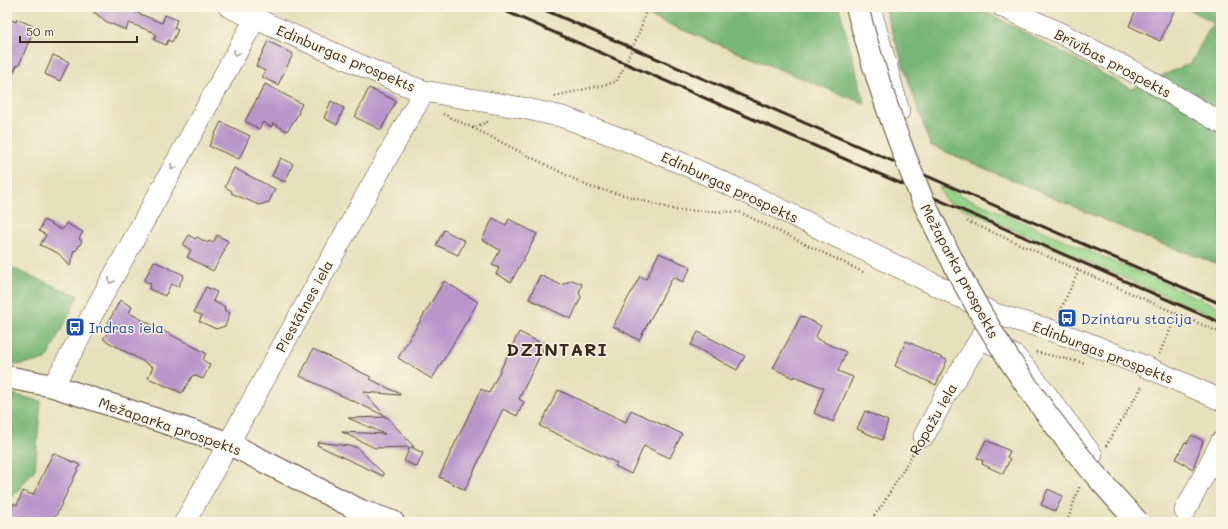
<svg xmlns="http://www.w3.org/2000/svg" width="1228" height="529" font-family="Mali,sans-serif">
	<rect width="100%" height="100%" fill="#fcf5e5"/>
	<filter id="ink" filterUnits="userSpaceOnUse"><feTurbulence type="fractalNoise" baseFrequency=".025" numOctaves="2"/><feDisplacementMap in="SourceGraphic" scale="8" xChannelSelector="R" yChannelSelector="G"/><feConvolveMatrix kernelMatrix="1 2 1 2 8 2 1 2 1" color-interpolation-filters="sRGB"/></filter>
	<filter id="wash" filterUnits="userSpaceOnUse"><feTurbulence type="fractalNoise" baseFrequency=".012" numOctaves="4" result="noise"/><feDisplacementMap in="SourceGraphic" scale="16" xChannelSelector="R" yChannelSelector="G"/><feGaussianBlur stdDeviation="0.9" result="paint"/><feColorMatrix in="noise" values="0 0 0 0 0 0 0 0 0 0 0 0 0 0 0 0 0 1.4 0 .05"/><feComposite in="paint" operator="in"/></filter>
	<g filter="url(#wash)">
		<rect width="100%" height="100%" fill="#e7e0bc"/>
		<!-- green -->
		<path fill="#95d48a" stroke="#687f54" d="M939 186 1221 308V320L946 201Z"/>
		<!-- forest -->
		<path fill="#78b676" stroke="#5a704a" d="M626 7H839L865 104Z
			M884 7H977L1131 89 1191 63 1213 22 1184 7H1221V265L1156 242 930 145Z
			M7 266 78 296 46 360 16 365 7 363Z
			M7 393 41 401 35 469 11 499 7 497Z"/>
		<g id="blocks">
			<!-- building -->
			<path fill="#b896ca" d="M87 7H137L135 12 162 23 165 15 177 20 174 28 178 30 172 42 168 40 166 45 154 40 156 35 153 32 129 23 126 30 107 22Z
				M1137 7H1176L1160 41 1129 26Z
				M7 18 16 22 17 19 33 26 31 31 33 32 19 65H17L7 87Z
				M268 41 293 54 278 85 262 77 265 71 256 66Z
				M53 55 69 62 60 81 45 74Z
				M265 84 302 104 298 112 299 113 287 131 273 123 271 127 263 122 259 129 245 121Z
				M369 88 396 101 381 130 355 117Z
				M331 101 344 108 337 125 324 118Z
				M221 122 250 136 239 159 209 146Z
				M281 158 293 164 285 182 272 176Z
				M234 168 275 189 269 202 259 205 231 193 232 191 225 187Z
				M493 218 506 225 509 219 537 234 511 282 496 274 499 268 492 265 500 250 482 240Z
				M44 220 62 230 66 223 83 232 79 239 82 241 76 251 74 250 70 266 58 253 40 245 46 235 39 231Z
				M444 230 465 241 458 255 436 245Z
				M189 235 195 239 197 237 208 243 209 241 213 243 217 235 228 241 224 249 225 250 213 271 187 257 191 250 183 245Z
				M659 253 691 267 683 282 673 277 639 340 613 326 640 276 646 279Z
				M154 261 184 275 178 287 171 284 165 296 149 289 151 284 144 281Z
				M540 275 561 285 572 280 582 284 579 293 581 297 571 319 529 299Z
				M444 281 478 302 432 379 398 358Z
				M206 287 217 292 213 301 225 307 224 310 230 313 225 326 216 329 199 321 202 316 194 312Z
				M120 300 132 307 129 313 206 353 203 360 210 365 203 379 193 375 182 393 148 378 153 367 103 339 112 326 108 323Z
				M801 316 821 326 815 338 846 352 838 371 853 377 833 422 814 413 824 388 795 376 793 378 773 368Z
				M519 332 545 345 519 399 524 402 517 416 503 409 465 490 439 477 481 389 489 393Z
				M698 332 745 356 737 370 691 345Z
				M906 341 947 360 936 385 895 366Z
				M313 349 371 377 370 379 400 394V395L364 392 385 416 300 376Z
				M558 390 626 422 631 410 682 434 670 458 644 446 631 474 615 466 617 463 540 426Z
				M865 411 888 421 882 440 857 429Z
				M387 417 414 447H411L423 453 417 467 404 461 410 447 375 448 342 432 385 434 348 418Z
				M1192 435 1203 441 1193 469 1176 459 1185 442 1187 443Z
				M986 440 1010 451 1007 457 1010 459 1003 474 982 464 983 461 977 458Z
				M318 442 356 447 384 474 383 476 317 445Z
				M53 453 80 465 53 522H7L14 503 17 505 23 491 33 495Z
				M1048 489 1063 496 1055 511 1041 505Z"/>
		</g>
	</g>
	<g filter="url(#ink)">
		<use href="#blocks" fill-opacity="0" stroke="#554536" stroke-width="1"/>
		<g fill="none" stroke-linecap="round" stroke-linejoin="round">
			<defs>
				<path id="minor" d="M229 7 403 84 424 91 523 108 563 117 625 140 681 163 749 194 995 314 1044 328 1085 342 1151 369 1221 400
					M870 7 899 111
					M1003 7 1062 34 1138 74 1221 123
					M982 338 1015 356 1031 374 1092 455
					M53 386 255 19
					M924 436 946 394 989 325
					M1185 511 1221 442
					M185 522 424 91"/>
				<path id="major" d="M7 377 53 386 228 443 361 511 393 522"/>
			</defs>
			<!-- minor casing -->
			<use href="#minor" stroke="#554536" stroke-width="22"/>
			<!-- major casing -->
			<use href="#major" stroke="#554536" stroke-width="24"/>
			<!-- path -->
			<path stroke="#554536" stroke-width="2.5" stroke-dasharray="1 3" stroke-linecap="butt" d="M555 96 616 82 624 67 641 28 647 7
				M443 114 473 128 489 121
				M473 128 590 187 624 195 675 210 739 212 865 273
				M967 221 1221 333
				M1075 318 1060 311 1079 270
				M1036 352 1084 363
				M1159 354 1178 313
				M1106 446 1143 385
				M869 522 883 504 915 450
				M1067 522 1080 485"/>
			<!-- minor -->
			<use href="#minor" stroke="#fff" stroke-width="21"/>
			<!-- major -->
			<use href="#major" stroke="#fff" stroke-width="22"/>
			<!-- rail -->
			<path stroke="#3b2a1e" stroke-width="3" d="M496 7 1221 323
				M538 7 1221 304"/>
			<defs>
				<path id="major-bridge" d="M857 7C874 71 895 135 921 196 928 212 936 227 943 242 993 345 1059 440 1138 522"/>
			</defs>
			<!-- major-bridge casing -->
			<use href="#major-bridge" stroke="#554536" stroke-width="24" stroke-linecap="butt"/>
			<!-- major-bridge -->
			<use href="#major-bridge" stroke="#fff" stroke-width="22"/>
		</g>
		<!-- one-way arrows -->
		<defs><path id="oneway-chevron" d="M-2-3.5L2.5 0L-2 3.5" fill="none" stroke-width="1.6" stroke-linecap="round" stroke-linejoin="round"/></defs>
		<g stroke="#a79f9a">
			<use href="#oneway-chevron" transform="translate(236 53) rotate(119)"/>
			<use href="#oneway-chevron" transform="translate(173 167) rotate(119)"/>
			<use href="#oneway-chevron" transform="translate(111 281) rotate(119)"/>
		</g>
	</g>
	<!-- icons -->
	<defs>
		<symbol id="bus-square" viewBox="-11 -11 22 22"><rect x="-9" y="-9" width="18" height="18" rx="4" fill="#1a4fb4" stroke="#fcf5e5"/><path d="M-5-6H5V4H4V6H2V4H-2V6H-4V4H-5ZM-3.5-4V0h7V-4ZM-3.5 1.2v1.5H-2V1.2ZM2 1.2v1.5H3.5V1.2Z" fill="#fff"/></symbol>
	</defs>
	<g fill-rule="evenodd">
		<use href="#bus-square" x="1056" y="307" width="22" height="22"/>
		<use href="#bus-square" x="64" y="316" width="22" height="22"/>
	</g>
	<g text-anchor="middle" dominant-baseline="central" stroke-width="3" stroke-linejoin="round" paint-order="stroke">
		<!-- street labels -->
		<g font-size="14" fill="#3b2a1e" stroke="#fcf5e5">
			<text transform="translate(346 58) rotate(23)">Edinburgas prospekts</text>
			<text transform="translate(1113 63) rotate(28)">Brīvības prospekts</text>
			<text transform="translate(730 187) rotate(25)">Edinburgas prospekts</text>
			<text transform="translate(960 271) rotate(62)">Mežaparka prospekts</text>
			<text transform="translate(304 306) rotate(-61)">Piestātnes iela</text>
			<text transform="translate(1103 352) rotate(21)">Edinburgas prospekts</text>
			<text transform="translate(933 419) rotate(-60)">Ropažu iela</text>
			<text transform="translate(170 426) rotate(19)">Mežaparka prospekts</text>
		</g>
		<!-- transit labels -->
		<g font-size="14" fill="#164399" stroke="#fcf5e5" text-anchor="start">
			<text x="1081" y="318">Dzintaru stacija</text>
			<text x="89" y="327">Indras iela</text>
		</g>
		<!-- district labels -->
		<g font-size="18" font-weight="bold" letter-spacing="1" fill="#3b2a1e" stroke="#fcf5e5">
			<text x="557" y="349">DZINTARI</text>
		</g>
	</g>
	<!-- margin -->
	<rect width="1228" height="529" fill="none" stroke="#fcf5e5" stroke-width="24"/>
	<!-- scale -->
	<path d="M20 36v6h117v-6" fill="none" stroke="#3b2a1e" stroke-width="2"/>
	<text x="26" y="36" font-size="12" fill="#3b2a1e" stroke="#fcf5e5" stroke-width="3" paint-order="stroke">50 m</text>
</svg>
